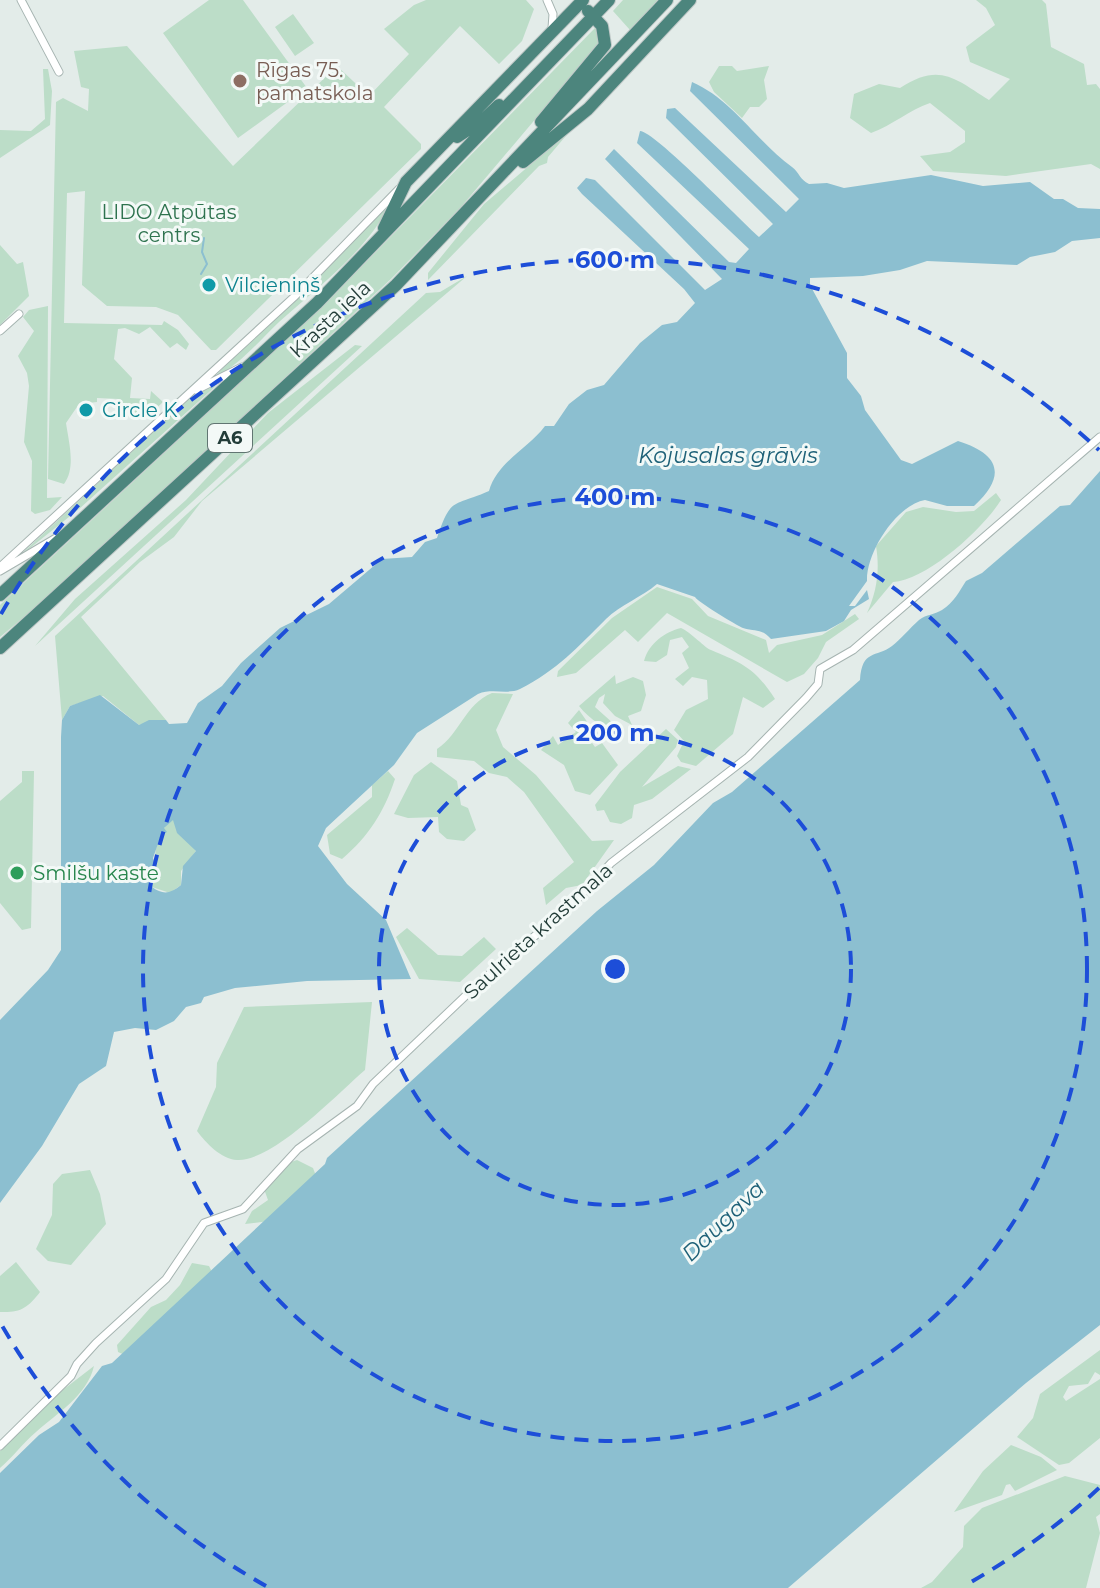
<svg xmlns="http://www.w3.org/2000/svg" width="1100" height="1588" font-family="Montserrat,sans-serif">
	<rect width="100%" height="100%" fill="#e3ece9"/>
	<!-- green -->
	<path fill="#bcddc8" d="M209 0H243L307 88 238 138 163 33Z
		M426 0H526L534 9 522 41 499 64 460 26 384 107 421 144V149L216 350H211L178 315 156 307 107 306 82 285 85 191 67 193 64 323 162 325 164 321 178 330 189 344 186 350 177 343 170 348 150 327 139 334 125 328 118 329 114 359 132 378 130 398 150 399 151 391 163 402 148 416 119 414V399L97 398V402L79 404 66 423C69 443 76 468 64 484L48 479 56 102 63 98 88 111 89 89 81 87 74 51 127 46 233 166 337 66 369 96 409 54 384 29 414 5Z
		M623 0H658L630 30 613 11Z
		M976 0H1042L1046 4 1051 47 1084 64 1087 85 1096 84 1100 89V169L1091 164 1006 176 933 171 920 156 950 152 965 142V131L930 103C909 110 893 125 871 133L850 118 854 94 879 84 900 88C940 62 955 79 989 100L1010 79 970 62 966 47 995 25 986 8Z
		M293 14 314 43 295 56 275 27Z
		M596 27 599 46 591 59 543 110 461 207 392 278 59 588 0 637V605L321 308Z
		M719 66H732L737 71 769 66 764 80 767 99 759 107H750L742 118 714 92 709 82Z
		M43 69H48L52 91 50 125 0 158V130L31 131 45 119Z
		M570 131 548 157 547 163 539 166 428 280V273L484 204Z
		M389 205C368 250 316 289 279 322 259 341 239 366 213 378Z
		M0 245 17 264 23 262 29 296 0 325Z
		M467 276 202 501 174 537 140 562 81 617 166 720 139 725 103 696 70 706 62 720 55 636 426 293 440 292Z
		M48 306 47 498 62 497 50 510 35 514 31 511 32 461 24 442 29 386 27 373 18 356 34 331 23 317 29 310Z
		M355 345 362 346 35 646 75 599 186 500 268 413Z
		M217 385 79 509 15 560 192 396Z
		M996 493 1001 500C983 529 927 580 893 582L867 613C877 591 880 570 876 546L906 512 923 507 956 512 974 511Z
		M657 587 692 599 708 616 766 640 769 653 777 645 822 635 855 614 859 619 826 642 818 658 804 674 787 682 667 613 638 642 625 630 576 673 557 677 558 671 612 618Z
		M681 628C692 633 705 648 711 650 742 663 755 668 775 699L763 708 743 697 733 734 696 766 681 762 677 756 684 741 674 730 686 710 708 699 707 680 692 677 683 686 675 679 689 668 682 653 689 647 682 637 670 640 667 655 656 662 644 661C649 643 665 632 681 628Z
		M615 675 616 684 633 677 643 681 646 695 641 711 628 716 632 725 615 716 603 703 605 694 599 698 595 707 624 733 616 739C604 726 590 720 579 706Z
		M492 693 513 694 496 730 503 747 536 775 592 841 614 840 582 885 566 888 546 905 543 888 574 862 524 792 507 777 489 773 474 761 437 757V749C460 734 465 704 492 693Z
		M579 710 588 723 584 732 595 747 602 743 618 765 590 795 575 791 564 765 541 750 553 736 558 745 576 732 568 723Z
		M666 729 678 740 676 747 642 787 678 766 691 769 652 799 634 805 632 818 621 824 610 822 604 810 597 811 595 805 620 772Z
		M431 762 457 781 461 805 468 808 476 830 464 841 447 839 439 832 438 817 408 818 394 814 414 775Z
		M22 771H34L31 928 22 930 0 903V801L22 782Z
		M388 771 395 779C384 812 369 836 342 859L330 854 327 835 372 797V785Z
		M173 819 196 851 181 871V885L170 893 152 887C157 864 150 836 173 819Z
		M407 928 438 955 462 956 484 937 496 949 460 982 419 979 396 937Z
		M372 1002 365 1070C338 1093 273 1162 237 1160 221 1159 206 1143 197 1131L216 1087 217 1063 244 1007Z
		M297 1160 313 1168 316 1176 277 1220 245 1224 252 1211 268 1200 264 1189 288 1163Z
		M90 1170 100 1194 106 1224 71 1265 48 1261 36 1249 52 1215 53 1184 62 1174Z
		M16 1262 40 1292C28 1308 20 1313 0 1312V1276Z
		M192 1263 209 1266 214 1276 127 1356 118 1352 117 1345 151 1307 166 1300 180 1285Z
		M1100 1350V1375L1095 1372 1088 1384 1069 1386 1063 1397 1066 1401 1100 1379V1438L1069 1463 1059 1465 1017 1437 1033 1418 1040 1394Z
		M94 1366C87 1396 57 1413 36 1432 23 1443 13 1457 0 1468V1451L55 1396Z
		M1011 1445 1041 1457 1057 1470 1015 1491 1010 1484 1006 1485 1002 1495 954 1512 983 1471Z
		M1065 1476 1100 1485V1514L1096 1517 1100 1533 1086 1588H921L932 1582 963 1547 964 1526 982 1508Z"/>
	<!-- water -->
	<path fill="#8cbfd0" fill-rule="evenodd" d="M692 82C732 99 758 143 792 167 799 172 800 180 809 184L827 183 844 188 931 175 983 186 1030 182 1054 199H1063L1078 208 1100 209V238L1072 241 1055 252 1030 257 1017 265 927 261 900 270 863 276 810 278V285L847 353V378L861 396 865 410 901 460 912 464 958 441C1000 454 1007 476 974 506H947L925 500C896 505 866 553 867 581L849 606H855L867 590 869 599 851 610 844 621 826 631 771 639C761 628 756 632 743 628 736 625 698 602 695 597L657 584C642 597 620 605 606 619 578 647 557 670 520 689 507 695 492 688 478 694L417 733 394 765 326 828 318 846 347 884 386 920 411 979 307 981 235 988 204 997 201 1003 186 1007 174 1021 156 1030 135 1028 114 1032 106 1066 79 1084 42 1146 0 1203V1020L48 970 61 950V737L62 720 70 706 100 695 139 725 149 720H166L169 724 187 723 198 703 222 686 241 663 280 628 329 604 382 559 412 557 425 542 437 538C451 496 453 507 489 491 497 462 528 449 545 426H554L569 404 587 390 604 385 640 343 662 325 677 322 695 303 684 289 582 194 577 188 586 178 595 180 705 290 722 279 605 159 614 149 729 262 736 263 749 249 637 143 640 131C654 131 739 219 759 237L773 224 666 118 667 109 675 108 786 212 799 199 690 91ZM173 820 177 833 196 851 183 866 181 885C170 894 163 895 152 887L155 864 153 858 161 835 167 832 164 828Z
		M1100 471V1325L1026 1383 788 1588H0V1473L39 1435 59 1422 102 1366 112 1363 325 1164 327 1158 597 911 654 865 713 803 732 792 860 680C862 649 876 658 892 646 900 640 910 628 919 620 927 614 934 615 942 610 954 602 959 592 966 581L982 573 1060 506 1070 505Z"/>
	<g fill="none" stroke-linecap="round" stroke-linejoin="round">
		<!-- stream -->
		<path stroke="#8cbfd0" stroke-width="2" d="M201 274 207 264 202 252 204 238"/>
		<defs>
			<path id="minor" d="M21 0 59 72
				M547 0 553 14 552 28
				M0 331 19 314
				M196 390 242 367
				M0 567 294 297 399 189
				M0 571 56 538
				M0 1446 71 1376 77 1364 96 1343 166 1279 204 1223 243 1209 298 1149 357 1106 373 1084 479 983 575 902 611 863 748 757 806 698 818 684 820 669 853 650 1100 437"/>
			<path id="trunk" d="M541 122 605 45 602 26 588 11
				M457 137 483 120 499 105
				M523 162 588 109 690 0
				M384 228 406 182 583 0
				M0 595 317 303 609 0
				M0 648 396 285 667 0"/>
		</defs>
		<!-- minor casing -->
		<use href="#minor" stroke="#a6b4b1" stroke-width="9"/>
		<!-- trunk casing -->
		<use href="#trunk" stroke="#c1c9c8" stroke-width="14"/>
		<!-- minor -->
		<use href="#minor" stroke="#fff" stroke-width="7"/>
		<!-- trunk -->
		<use href="#trunk" stroke="#4c857d" stroke-width="12"/>
	</g>
	<!-- distance rings -->
	<g fill="none" stroke="#1d4ed8" stroke-width="4" stroke-dasharray="14 10">
		<circle cx="615" cy="969" r="236"/>
		<circle cx="615" cy="969" r="472"/>
		<path d="M1099 1488A709 709 0 0 1 964 1586M266 1586A709 709 0 0 1 1 1324M1 614A709 709 0 0 1 1099 450"/>
	</g>
	<!-- markers -->
	<circle fill="#8d6e63" stroke="#f3f9f7" stroke-width="3" cx="240" cy="81" r="8"/>
	<g fill="#0f9aa8" stroke="#f3f9f7" stroke-width="3">
		<circle cx="209" cy="285" r="8"/>
		<circle cx="86" cy="410" r="8"/>
	</g>
	<circle fill="#2e9e5b" stroke="#f3f9f7" stroke-width="3" cx="17" cy="873" r="8"/>
	<g text-anchor="middle" dominant-baseline="central" stroke-width="6" stroke-linejoin="round" paint-order="stroke">
		<!-- shield labels -->
		<rect fill="#f3f9f7" stroke="#617572" stroke-width="2" x="208" y="424" width="44" height="28" rx="6"/>
		<g font-size="18" font-weight="bold" fill="#233d39">
			<text x="230" y="438">A6</text>
		</g>
		<!-- education labels -->
		<g font-size="20" fill="#785e54" stroke="#f3f9f7" text-anchor="start">
			<text x="256" y="70">Rīgas 75.<tspan x="256" dy="23">pamatskola</tspan></text>
		</g>
		<!-- park labels -->
		<g font-size="20" fill="#2e734f" stroke="#f3f9f7">
			<text x="169" y="212">LIDO Atpūtas<tspan x="169" dy="23">centrs</tspan></text>
		</g>
		<!-- culture labels -->
		<g font-size="20" fill="#0d838f" stroke="#f3f9f7" text-anchor="start">
			<text x="225" y="285">Vilcieniņš</text>
			<text x="102" y="410">Circle K</text>
		</g>
		<!-- street labels -->
		<g font-size="20" fill="#233d39" stroke="#f3f9f7">
			<text transform="translate(330 319) rotate(-43)">Krasta iela</text>
			<text transform="translate(538 931) rotate(-42)">Saulrieta krastmala</text>
		</g>
		<!-- leisure labels -->
		<g font-size="20" fill="#27864d" stroke="#f3f9f7" text-anchor="start">
			<text x="33" y="873">Smilšu kaste</text>
		</g>
		<!-- water labels -->
		<g font-size="22" font-style="italic" fill="#1e6178" stroke="#f3f9f7">
			<text x="728" y="455">Kojusalas grāvis</text>
			<text transform="translate(723 1221) rotate(-44)">Daugava</text>
		</g>
	</g>
	<circle cx="615" cy="969" r="12" fill="#1d4ed8" stroke="#f3f9f7" stroke-width="4"/>
	<g font-size="24" text-anchor="middle" font-weight="bold" fill="#1d4ed8" stroke="#f3f9f7" stroke-width="6" stroke-linejoin="round" paint-order="stroke">
		<text x="615" y="268">600 m</text>
		<text x="615" y="505">400 m</text>
		<text x="615" y="741">200 m</text>
	</g>
</svg>
